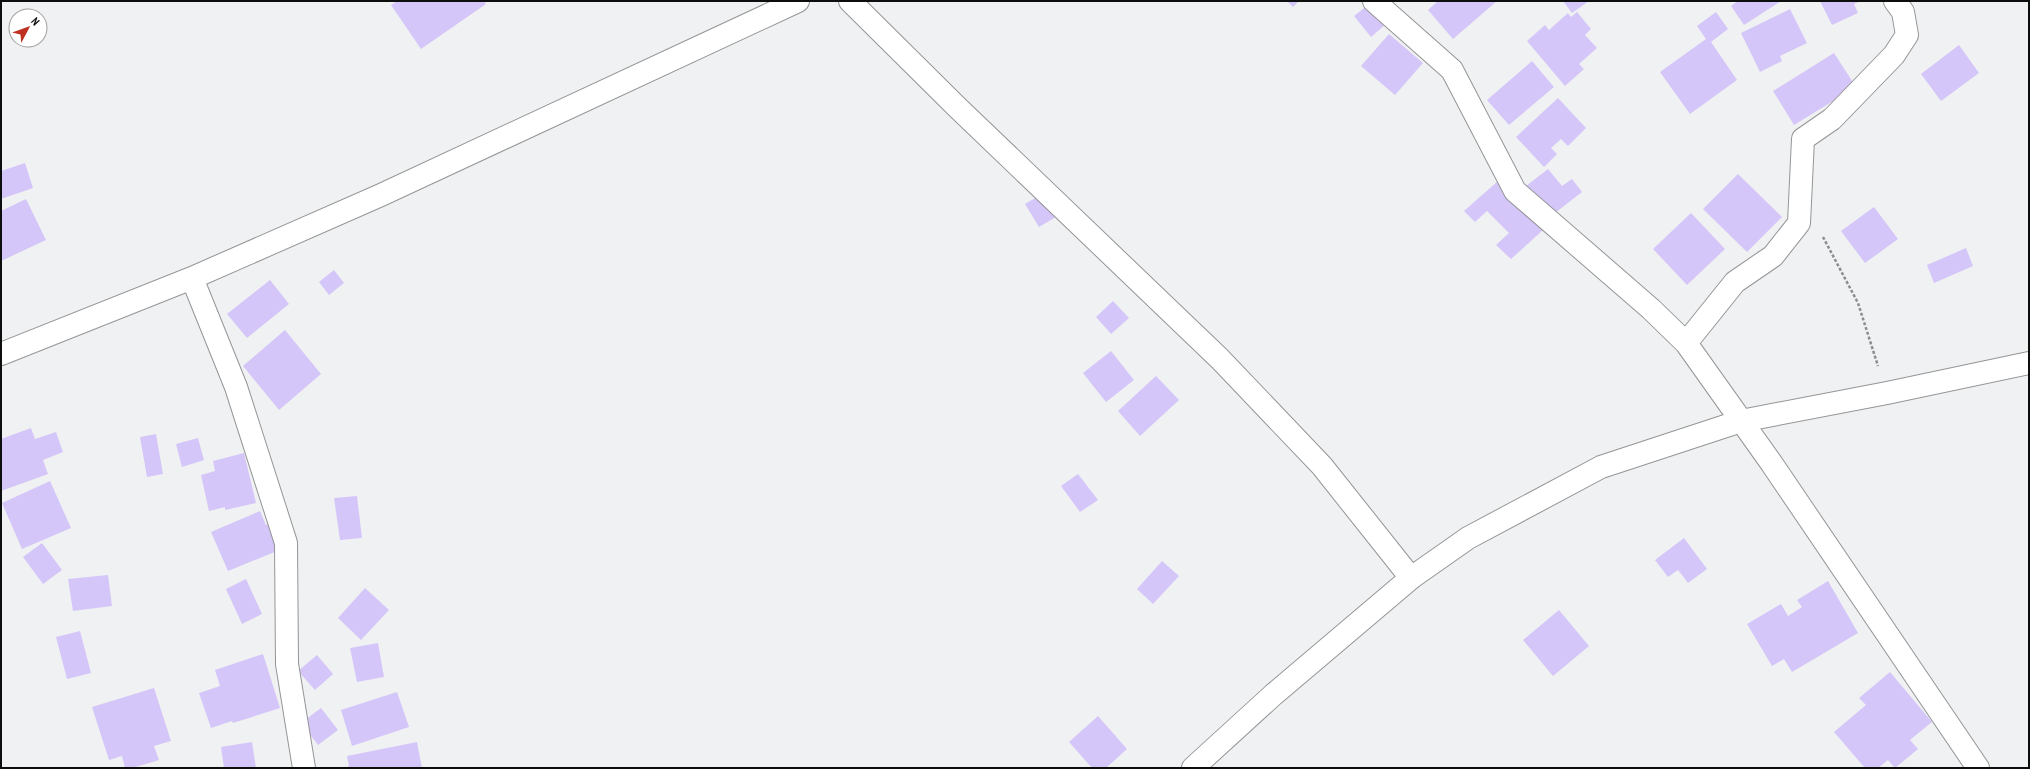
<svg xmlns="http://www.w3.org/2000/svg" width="2030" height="769" font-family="'PT Sans Narrow',sans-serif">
	<rect width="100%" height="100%" fill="#f0f1f2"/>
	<!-- building -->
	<path fill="#d5c6f9" d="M397 1H484L486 4 421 49 391 5Z
		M1287 1H1299L1293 7Z
		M1438 1H1497L1453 39 1428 10Z
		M1563 1H1589L1572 13Z
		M1738 1H1781L1744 25 1731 6Z
		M1820 1H1861L1854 4 1858 13 1832 25Z
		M1368 5 1385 25 1371 37 1354 16Z
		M1790 9 1807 43 1780 56 1782 61 1760 72 1741 33Z
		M1577 12 1591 29 1585 35 1597 48 1579 64 1584 69 1565 86 1527 41 1545 25 1549 30 1568 13 1571 17Z
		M1716 12 1728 29 1711 42 1737 80 1690 114 1660 72 1706 39 1697 26Z
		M1389 34 1423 63 1395 95 1361 66Z
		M1959 45 1979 73 1941 101 1921 74Z
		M1834 53 1856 87 1794 125 1773 91Z
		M1532 61 1554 87 1509 125 1487 100Z
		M1558 98 1586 128 1568 146 1561 139 1551 148 1557 154 1544 167 1516 137Z
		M25 163 33 188 1 199V171Z
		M1548 169 1562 186 1572 179 1582 192 1550 217 1526 186Z
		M1738 174 1782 217 1747 252 1703 209Z
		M1498 181 1543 230 1511 259 1496 245 1509 233 1487 211 1475 222 1464 211Z
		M1042 194 1056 217 1039 227 1025 204Z
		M26 199 46 240 1 261V211Z
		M1874 207 1898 239 1865 263 1841 231Z
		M1691 213 1725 249 1687 285 1653 249Z
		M1966 248 1973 266 1934 283 1927 265Z
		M334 270 344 283 329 295 319 282Z
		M270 280 289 304 247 338 227 314Z
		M1113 301 1129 318 1111 334 1096 317Z
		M285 330 321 374 279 410 243 366Z
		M1111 351 1134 380 1106 402 1083 373Z
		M1156 376 1179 400 1140 436 1118 411Z
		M31 428 35 439 56 432 63 452 43 460 48 474 1 491V439Z
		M156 434 163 474 147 477 140 437Z
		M198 438 204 460 182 467 176 444Z
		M244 453 256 503 225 510V507L209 511 201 475 215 471 213 461Z
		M1078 474 1098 500 1080 512 1061 486Z
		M50 481 71 528 22 549 2 503Z
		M357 496 362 538 340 540 334 498Z
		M260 511 266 525 273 522 282 542 275 544 277 551 228 571 211 532Z
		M1684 538 1707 569 1688 583 1678 570 1668 577 1655 560Z
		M42 543 62 570 43 584 23 557Z
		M1162 561 1179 576 1153 604 1137 589Z
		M108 575 112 606 73 611 68 579Z
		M246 579 262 614 242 624 226 589Z
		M1828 581 1858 633 1792 672 1784 659 1772 666 1747 624 1781 604 1788 616 1802 607 1797 600Z
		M365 588 389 610 361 640 338 618Z
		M1559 610 1589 646 1553 676 1523 640Z
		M80 631 91 673 67 679 56 637Z
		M378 643 384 677 357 682 350 648Z
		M263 654 280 708 233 723 232 721 211 728 199 693 220 686 215 670Z
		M317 655 333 674 315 690 298 671Z
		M1890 672 1932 722 1910 740 1918 749 1895 768 1888 760 1878 768H1865L1834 732 1866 705 1859 698Z
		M154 688 171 741 154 746 159 760 132 768H125L122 756 109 760 92 707Z
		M397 692 409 727 352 746 341 710Z
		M321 708 338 730 318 745 301 723Z
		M1098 716 1127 749 1106 768H1092L1069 742Z
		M252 742 256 768H224L221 747Z
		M417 742 422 768H345L349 766 347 756Z"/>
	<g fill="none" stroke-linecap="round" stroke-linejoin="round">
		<defs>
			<path id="minor" d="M850 1 958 108 1220 359 1322 466 1411 578
				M1374 1 1452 70 1515 191 1651 309 1686 343 1772 464 1978 768
				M192 278 236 387 286 543 287 664 304 768
				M1686 343 1735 282 1773 256 1799 223 1803 139 1832 119 1894 55 1907 35 1903 12 1895 1
				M1 354 192 278 381 195 798 1"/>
			<path id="tertiary" d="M1193 768 1273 695 1411 578 1468 538 1601 467 1741 421 1887 393 2029 363"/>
		</defs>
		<!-- minor casing -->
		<use href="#minor" stroke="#949596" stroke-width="24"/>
		<!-- tertiary casing -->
		<use href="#tertiary" stroke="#949596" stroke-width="24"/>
		<!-- path -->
		<path stroke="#8c8d8e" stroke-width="2.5" stroke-dasharray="3 2" stroke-linecap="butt" d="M1823 237 1858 303 1878 366"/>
		<!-- minor -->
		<use href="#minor" stroke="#fff" stroke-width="22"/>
		<!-- tertiary -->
		<use href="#tertiary" stroke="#fff" stroke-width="22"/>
	</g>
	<!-- border -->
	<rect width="2030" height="769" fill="none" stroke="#0c0d0d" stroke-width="4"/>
	<!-- north arrow -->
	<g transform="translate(28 28) rotate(49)"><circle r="19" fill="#ffffff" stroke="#9e9e9e"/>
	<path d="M0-3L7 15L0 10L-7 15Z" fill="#be3122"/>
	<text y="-6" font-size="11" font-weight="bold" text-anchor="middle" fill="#0c0d0d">N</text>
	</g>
</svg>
